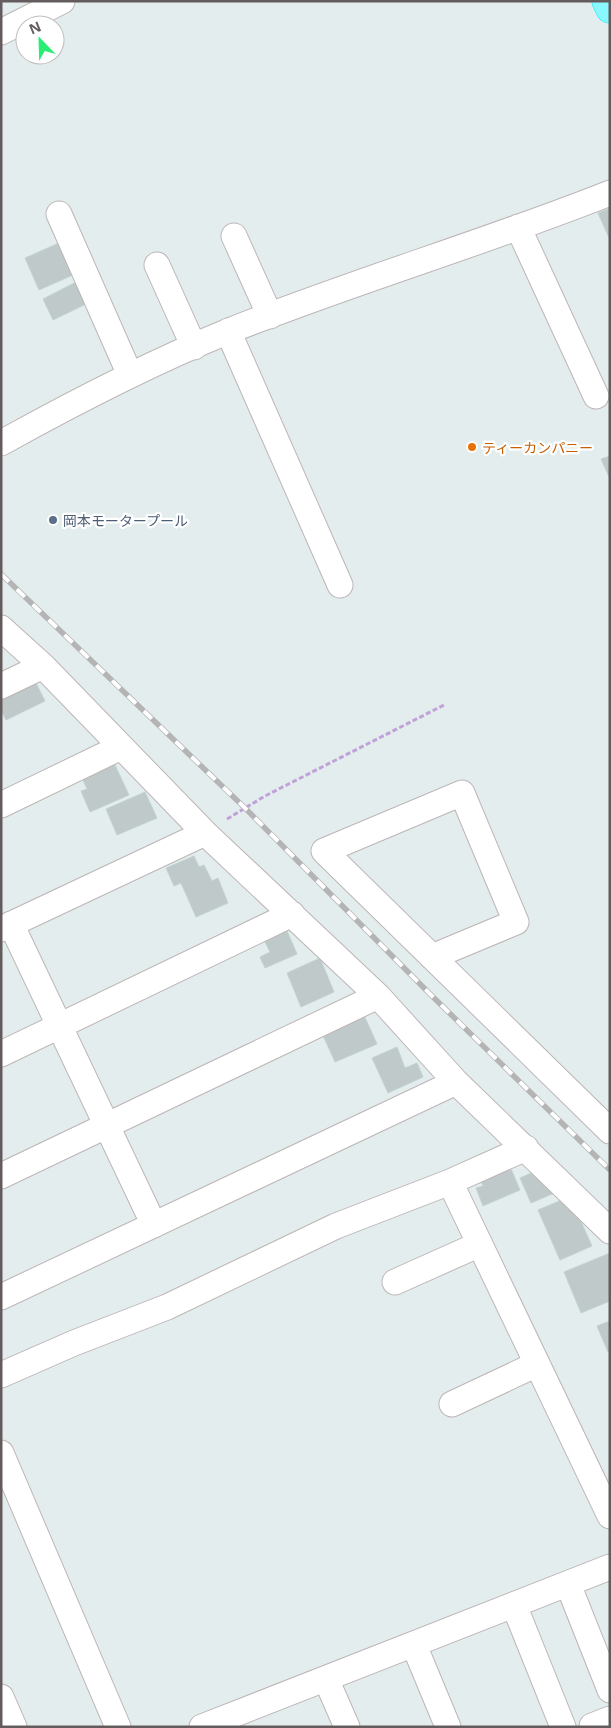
<svg xmlns="http://www.w3.org/2000/svg" width="611" height="1728" font-family="'Open Sans','Noto Sans JP',sans-serif">
	<rect width="100%" height="100%" fill="#e3edee"/>
	<!-- building -->
	<path fill="#bfc9c9" stroke="#c1d3d3" d="M610 208V240L598 213Z
		M59 243 73 275 39 290 25 258Z
		M78 281 88 303 53 320 43 299Z
		M610 456V479L601 459Z
		M36 683 45 701 6 720 1 710V699Z
		M114 763 129 795 90 812 81 791 87 789 79 771Z
		M145 792 157 818 117 835 106 809Z
		M194 856 199 867 204 865 212 881 218 878 228 903 196 917 181 883 174 886 166 868Z
		M287 931 297 954 265 968 260 957 270 952 264 940Z
		M320 958 334 992 301 1007 287 973Z
		M363 1013 377 1044 335 1062 321 1031Z
		M397 1047 405 1068 417 1063 423 1077 388 1093 372 1058Z
		M509 1164 520 1190 483 1206 476 1188 483 1186 479 1177Z
		M540 1169 559 1191 531 1203 520 1178Z
		M564 1199 573 1204 592 1246 560 1260 538 1210Z
		M610 1253V1301L581 1313 564 1272Z
		M610 1321V1351L608 1352 597 1326Z"/>
	<g fill="none" stroke-linecap="round" stroke-linejoin="round">
		<defs>
			<path id="minor" d="M1 32 62 1
				M59 214 130 375
				M518 227 596 396
				M234 236 270 316
				M157 265 194 347
				M228 331 340 585
				M1 443C75 402 150 363 229 331 354 281 484 243 610 193
				M1 628 43 666 205 833 378 996 456 1082 610 1231
				M1 686 43 666
				M1 805 121 747
				M11 924 154 1225
				M1 929 205 833
				M432 957 516 922 462 793 324 851 610 1131
				M1 1054 292 914
				M1 1176 378 996
				M450 1182 610 1516
				M395 1282 480 1244
				M1 1297 456 1082
				M1 1375 74 1343 167 1307 336 1226 450 1182 526 1148
				M452 1404 537 1364
				M1 1453 118 1727
				M568 1584 610 1690
				M514 1605 563 1727
				M414 1645 448 1727
				M326 1679 347 1727
				M1 1697 14 1727
				M592 1726 610 1719
				M202 1727 610 1567"/>
			<path id="highway" d="M606 1 610 9"/>
		</defs>
		<!-- minor casing -->
		<use href="#minor" stroke="#bdb5b6" stroke-width="27"/>
		<!-- highway casing -->
		<use href="#highway" stroke="#00f1f1" stroke-width="29"/>
		<!-- path -->
		<path stroke="#c1a1d9" stroke-width="3" stroke-dasharray="5 2.5" stroke-linecap="butt" d="M227 819 265 796 446 704"/>
		<!-- minor -->
		<use href="#minor" stroke="#fff" stroke-width="25"/>
		<!-- highway -->
		<use href="#highway" stroke="#89f8ff" stroke-width="28"/>
		<defs>
			<path id="rail" d="M1 574 245 808 432 996 610 1170"/>
		</defs>
		<!-- rail casing -->
		<use href="#rail" stroke="#b5b4b4" stroke-width="5.5"/>
		<!-- rail -->
		<use href="#rail" stroke="#fff" stroke-width="4" stroke-dasharray="11" stroke-linecap="butt"/>
	</g>
	<!-- markers -->
	<circle fill="#e8710a" stroke="#fff" stroke-width="2" cx="472" cy="447" r="5"/>
	<circle fill="#5c6f8a" stroke="#fff" stroke-width="2" cx="53" cy="520" r="5"/>
	<g text-anchor="middle" dominant-baseline="central" stroke-width="4.5" stroke-linejoin="round" paint-order="stroke">
		<!-- food labels -->
		<g font-size="14" fill="#c56008" stroke="#fff" text-anchor="start">
			<text x="482" y="447">ティーカンパニー</text>
		</g>
		<!-- service labels -->
		<g font-size="14" fill="#4e5e75" stroke="#fff" text-anchor="start">
			<text x="63" y="520">岡本モータープール</text>
		</g>
	</g>
	<!-- border -->
	<rect width="611" height="1728" fill="none" stroke="#645b5c" stroke-width="5"/>
	<!-- north arrow -->
	<g transform="translate(40 40) rotate(337)"><circle r="24" fill="#ffffff" stroke="#c1bdbe"/>
	<path d="M0-4L9 19L0 12L-9 19Z" fill="#2aed76"/>
	<text y="-8" font-size="14" font-weight="bold" text-anchor="middle" fill="#645b5c">N</text>
	</g>
</svg>
